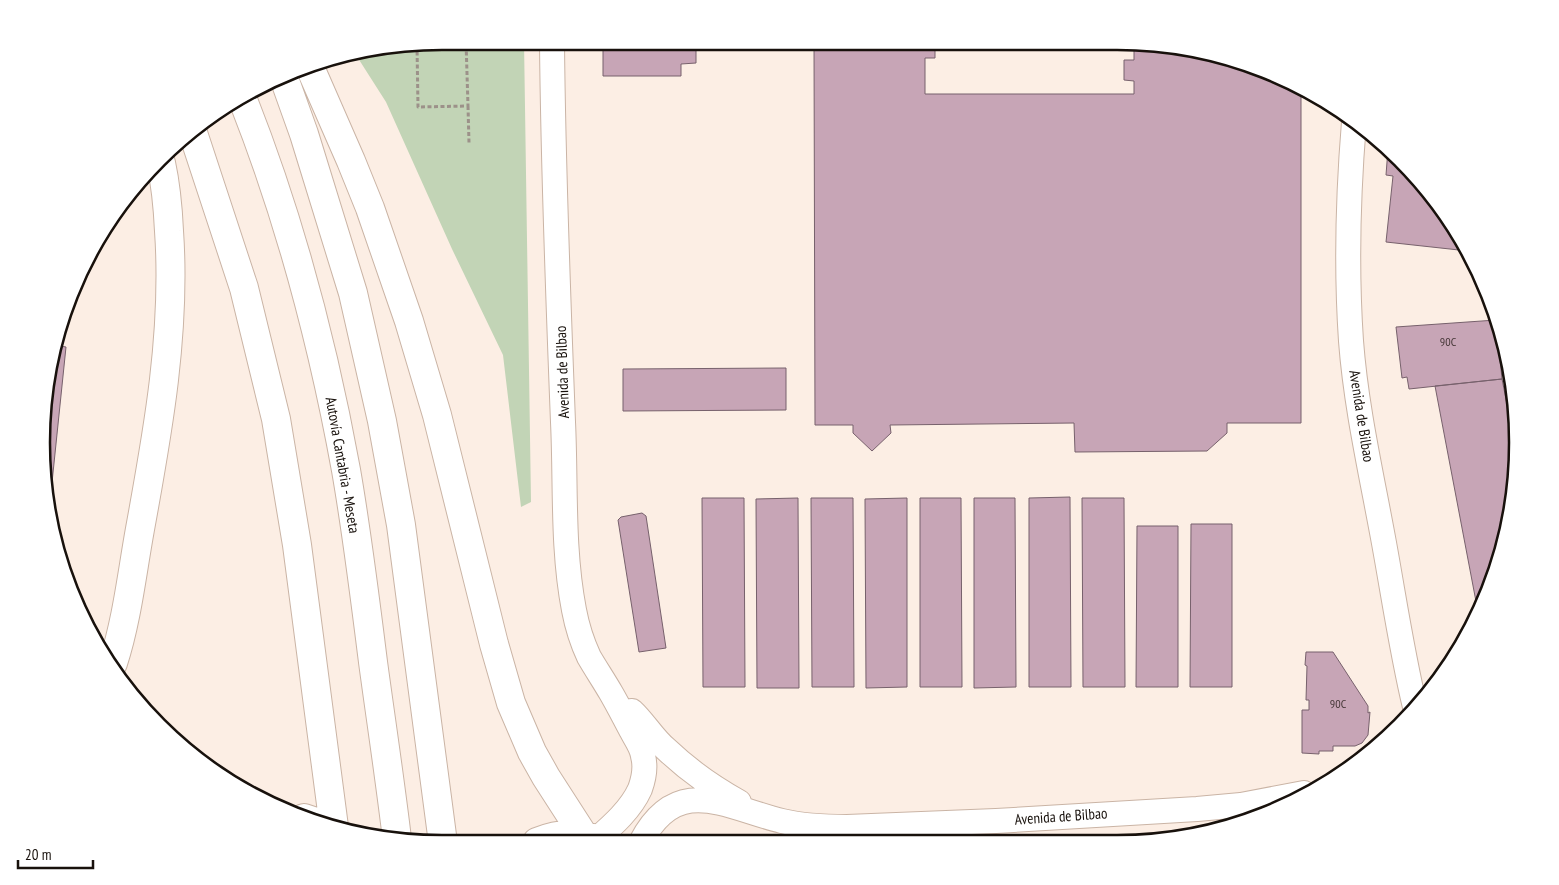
<svg xmlns="http://www.w3.org/2000/svg" width="1559" height="885" font-family="'PT Sans Narrow',sans-serif">
	<rect width="100%" height="100%" fill="#fceee4"/>
	<!-- green -->
	<path fill="#c2d4b6" d="M443 41H524L531 502 521 507 503 355 452 249 386 102 356 55Z"/>
	<!-- building -->
	<path fill="#c7a5b6" stroke="#77616c" d="M603 41 782 42V43H696V63L681 64V76H603Z
		M814 42H935V58H925V94H1134V81L1124 80V60H1134V42H1142L1245 62 1301 88V423H1227V433L1207 451 1075 452 1074 423 890 425 891 433 872 451 853 433V425H815Z
		M1388 149 1435 198 1468 251 1386 242 1393 176 1386 175Z
		M1496 320 1502 379 1409 389 1407 377 1402 378 1396 327Z
		M54 345 66 347 50 502 42 468Z
		M786 368V410L623 411V369Z
		M1502 379 1516 450 1514 495 1496 572 1478 612 1435 386Z
		M1070 497 1071 687H1029V498Z
		M702 498H744L745 687H703Z
		M798 498 799 688H757L756 499Z
		M811 498H853L854 687H812Z
		M907 498V687L866 688 865 499Z
		M920 498H961L962 687H920Z
		M974 498H1015L1016 687 974 688Z
		M1082 498H1124L1125 687H1083Z
		M642 513 646 516 666 648 639 652 618 520 621 517Z
		M1191 524H1232V687H1190Z
		M1137 526H1178V687H1136Z
		M1306 652H1333L1368 706V713L1370 712 1368 735 1362 743 1355 746H1333V751H1319V754L1302 753V710H1309V700H1306L1307 666 1305 665Z
		M1190 830V835L1179 838 1178 831Z"/>
	<g fill="none" stroke-linecap="round" stroke-linejoin="round">
		<defs>
			<path id="minor" d="M552 41C553 168 558 295 563 422 566 484 562 548 574 610 577 626 582 642 589 657 596 669 604 681 611 693 618 705 624 717 631 730 635 738 642 747 643 756 646 767 644 778 640 789 631 809 613 825 597 839
				M1354 122C1348 195 1346 268 1351 341 1356 408 1372 477 1384 543 1394 598 1402 653 1415 707
				M632 711C644 722 653 738 666 749 688 770 712 787 739 802
				M641 842C677 773 725 807 782 821 803 826 825 827 847 827L996 821 1197 809 1241 805 1304 793"/>
			<path id="highway" d="M309 65 351 161 370 208 409 321 437 415 494 644 511 703 532 752 546 777 584 836
				M284 78 304 134 353 293 382 421 401 525 443 843
				M243 100C290 219 323 344 346 470 357 533 365 598 373 662 381 721 390 780 397 839
				M192 130 244 288 276 419 297 545 334 827
				M113 663C127 620 132 573 140 529 158 431 176 331 169 231 168 209 166 186 161 163
				M304 818 322 824
				M537 842C559 833 581 832 603 842"/>
		</defs>
		<!-- minor casing -->
		<use href="#minor" stroke="#cab4a5" stroke-width="26"/>
		<!-- highway casing -->
		<use href="#highway" stroke="#cab4a5" stroke-width="30"/>
		<!-- path -->
		<path stroke="#9c9189" stroke-width="3" stroke-dasharray="4 2.5" stroke-linecap="butt" d="M417 45 418 107 468 106 466 41
			M468 106 469 143"/>
		<!-- minor -->
		<use href="#minor" stroke="#fff" stroke-width="24"/>
		<!-- highway -->
		<use href="#highway" stroke="#fff" stroke-width="28"/>
	</g>
	<g text-anchor="middle" dominant-baseline="central" stroke-width="4" stroke-linejoin="round" paint-order="stroke">
		<!-- number labels -->
		<g font-size="12" fill="#443636">
			<text x="1448" y="341">90C</text>
			<text x="1338" y="703">90C</text>
		</g>
		<!-- street labels -->
		<g font-size="15" fill="#18110c" stroke="#fff">
			<text transform="translate(562 372) rotate(-92)">Avenida de Bilbao</text>
			<text transform="translate(1362 416) rotate(81)">Avenida de Bilbao</text>
			<text transform="translate(343 465) rotate(80)">Autovía Cantabria - Meseta</text>
			<text transform="translate(1061 816) rotate(-4)">Avenida de Bilbao</text>
		</g>
	</g>
	<!-- crop -->
	<path d="M0 0H1559V885H0ZM442 50H1117A392 392 0 0 1 1509 442V443A392 392 0 0 1 1117 835H442A392 392 0 0 1 50 443V442A392 392 0 0 1 442 50Z" fill="#fff" fill-rule="evenodd"/>
	<path fill="none" stroke="#18110c" stroke-width="2.5" d="M442 50H1117A392 392 0 0 1 1509 442V443A392 392 0 0 1 1117 835H442A392 392 0 0 1 50 443V442A392 392 0 0 1 442 50Z"/>
	<!-- scale -->
	<path d="M18 860v8h75v-8" fill="none" stroke="#18110c" stroke-width="2.5"/>
	<text x="25" y="860" font-size="15" fill="#18110c" stroke="#ffffff" stroke-width="4" paint-order="stroke">20 m</text>
</svg>
